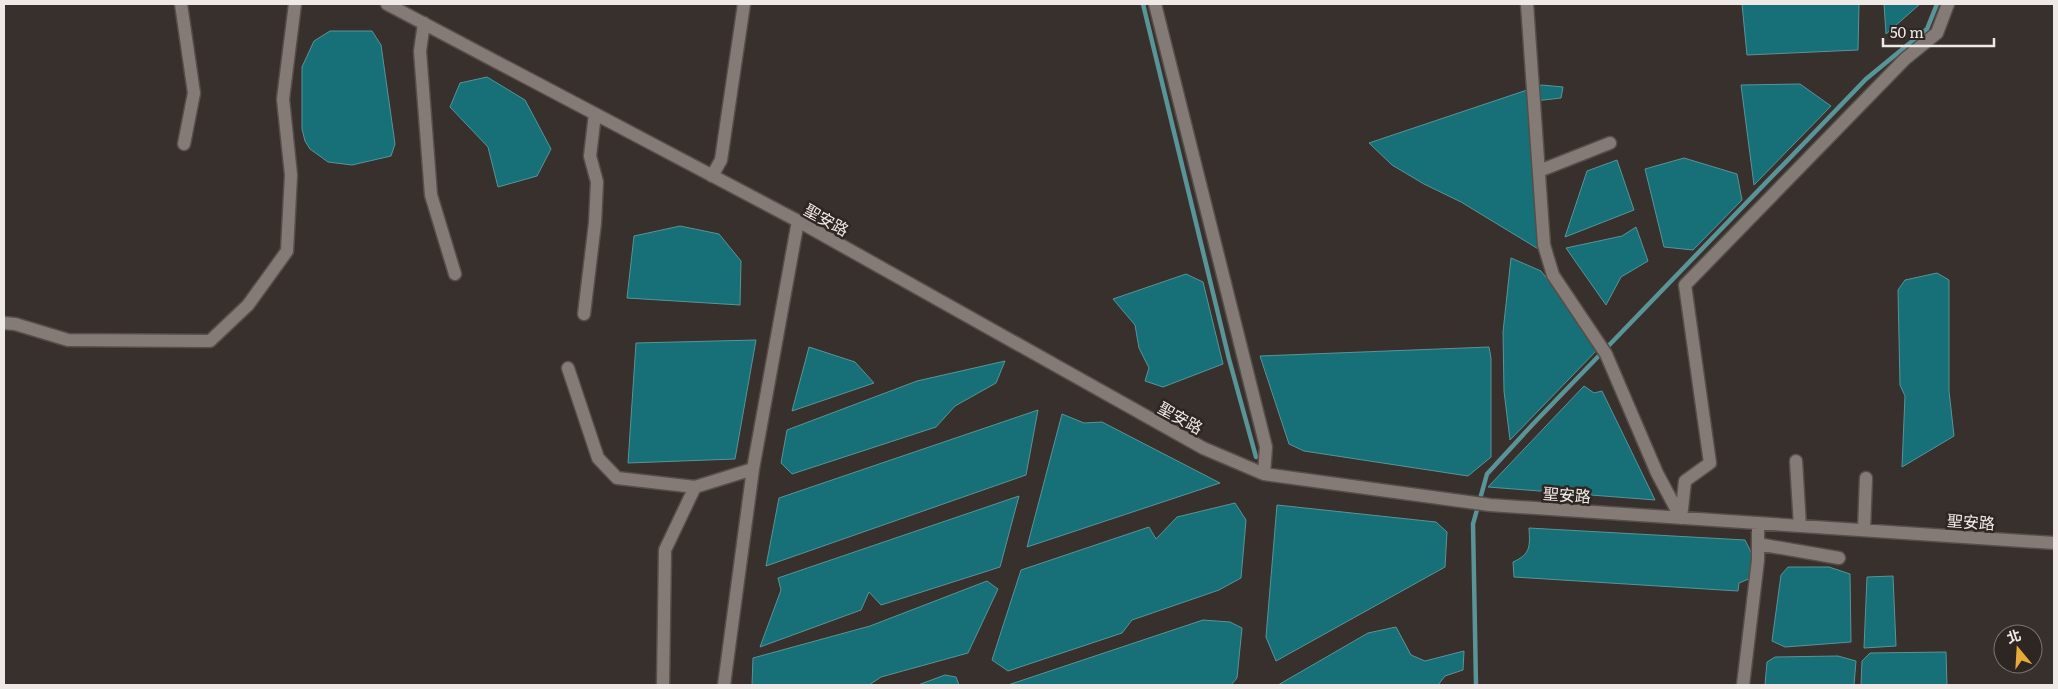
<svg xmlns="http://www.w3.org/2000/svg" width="2058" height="689" font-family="Literata,'Noto Sans TC',serif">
	<rect width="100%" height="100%" fill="#38302c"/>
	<!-- water -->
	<path fill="#177077" stroke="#589498" d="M1742 4H1859L1858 50 1747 55Z
		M1884 4H1920L1886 34Z
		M330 31H372L381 45 395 144 391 156 352 165 328 162 310 149 305 141 302 129V67L314 41Z
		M487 77 525 100 551 149 537 176 498 187 488 147 450 107 460 83Z
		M1800 84 1831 106 1754 185 1741 85Z
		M1542 85 1563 87 1561 98 1535 101 1540 250 1461 202 1424 184 1392 165 1369 143Z
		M1684 158 1737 174 1742 200 1693 250 1664 247 1645 169Z
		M1617 160 1634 210 1565 237 1587 171Z
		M680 226 719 234 741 261 740 305 627 298 634 236Z
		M1636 227 1648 261 1621 277 1606 305 1566 248 1622 236Z
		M1511 258 1541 271 1600 347 1510 440 1504 391 1503 332Z
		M1937 273 1949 280V391L1954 436 1902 467 1905 396 1900 385 1898 290 1905 280Z
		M1186 274 1203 282 1223 364 1163 387 1145 381 1149 368 1139 348 1135 325 1113 299Z
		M756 340 735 459 628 463 636 343Z
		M809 347 855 362 874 383 792 411Z
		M1489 347 1491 358V457L1468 476 1304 451 1289 444 1260 356Z
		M1005 361 996 383 955 406 936 427 792 474 781 463 787 430 917 381Z
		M1584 386 1594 393 1602 391 1655 500 1488 487Z
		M1038 410 1026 475 766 566 779 498Z
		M1062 414 1084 423 1102 422 1220 483 1027 547Z
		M1019 496 1000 567 881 605 869 592 861 610 760 647 781 590 778 578Z
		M1235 503 1246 520 1241 578 1219 590 1132 620 1122 633 1008 671 992 660 1021 570 1149 527 1156 539 1177 517Z
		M1277 505 1436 522 1447 532 1445 567 1276 661 1266 637Z
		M1529 528 1745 540 1752 554 1751 578 1739 583 1738 591 1514 577 1513 562C1531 554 1530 546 1529 528Z
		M1788 567H1829L1850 574 1851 642 1785 647 1772 641 1781 575Z
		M1893 576 1896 646 1864 648 1867 577Z
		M987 581 998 589 968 653 881 677 869 685H752L753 658 870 626Z
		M1203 620 1230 622 1242 628 1237 678 1231 685H1008Z
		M1396 627 1411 655 1425 661 1464 651 1463 670 1445 676 1438 685H1278L1368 633Z
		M1946 652 1947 685H1861L1862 661 1870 653Z
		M1838 656 1856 661 1854 685H1765L1767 662 1775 657Z
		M945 675 956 677 959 685H918Z"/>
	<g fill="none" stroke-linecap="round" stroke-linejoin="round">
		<!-- stream -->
		<path stroke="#589498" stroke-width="4.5" d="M1143 4 1229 359 1256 457
			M1476 685 1473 524 1487 474 1533 424 1866 79 1927 29 1937 4"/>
		<defs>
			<path id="minor" d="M181 4 194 93 184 144
				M387 4 798 221 1203 448 1264 474 1490 505 2054 543
				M1155 4 1266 447 1264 474
				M1527 4 1544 245 1553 275 1606 354 1657 473 1681 518 1685 481 1710 463 1685 285 1905 59 1937 33 1948 4
				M424 23 420 51 431 195 455 274
				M1539 171 1610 143
				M712 176 721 160 744 4
				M584 314 595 223 597 182 590 156 595 114
				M4 323 15 324 68 340 210 341 248 305 287 251 291 175 283 99 295 4
				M568 368 598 458 617 478 695 487 753 469
				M1796 461 1800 526
				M1864 530 1866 478
				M1758 544 1839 558
				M663 685 665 550 695 487
				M724 685 753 469 798 221
				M1743 685 1758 560V523"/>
		</defs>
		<!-- minor casing -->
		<use href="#minor" stroke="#564e4b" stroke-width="15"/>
		<!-- minor -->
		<use href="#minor" stroke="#857b76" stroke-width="12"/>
	</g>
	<g text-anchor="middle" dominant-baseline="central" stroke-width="5" stroke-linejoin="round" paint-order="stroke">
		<!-- street labels -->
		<g font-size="16" fill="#eee8e6" stroke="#2e2622">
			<text transform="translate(827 219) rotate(29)">聖安路</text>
			<text transform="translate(1181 417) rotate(29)">聖安路</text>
			<text transform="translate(1567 494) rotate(4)">聖安路</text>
			<text transform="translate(1971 521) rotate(4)">聖安路</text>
		</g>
	</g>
	<!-- border -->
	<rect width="2058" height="689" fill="none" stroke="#eee8e6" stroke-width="10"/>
	<!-- north arrow -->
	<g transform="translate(2018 649) rotate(342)"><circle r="24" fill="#2e2622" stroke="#7b7470"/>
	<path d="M0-4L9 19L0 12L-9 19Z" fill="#e7ac36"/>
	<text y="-8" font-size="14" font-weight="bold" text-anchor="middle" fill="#eee8e6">北</text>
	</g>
	<!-- scale -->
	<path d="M1883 38v8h111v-8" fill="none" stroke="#eee8e6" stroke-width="2.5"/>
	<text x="1890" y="38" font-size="15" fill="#eee8e6" stroke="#2e2622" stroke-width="4" paint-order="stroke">50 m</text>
</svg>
